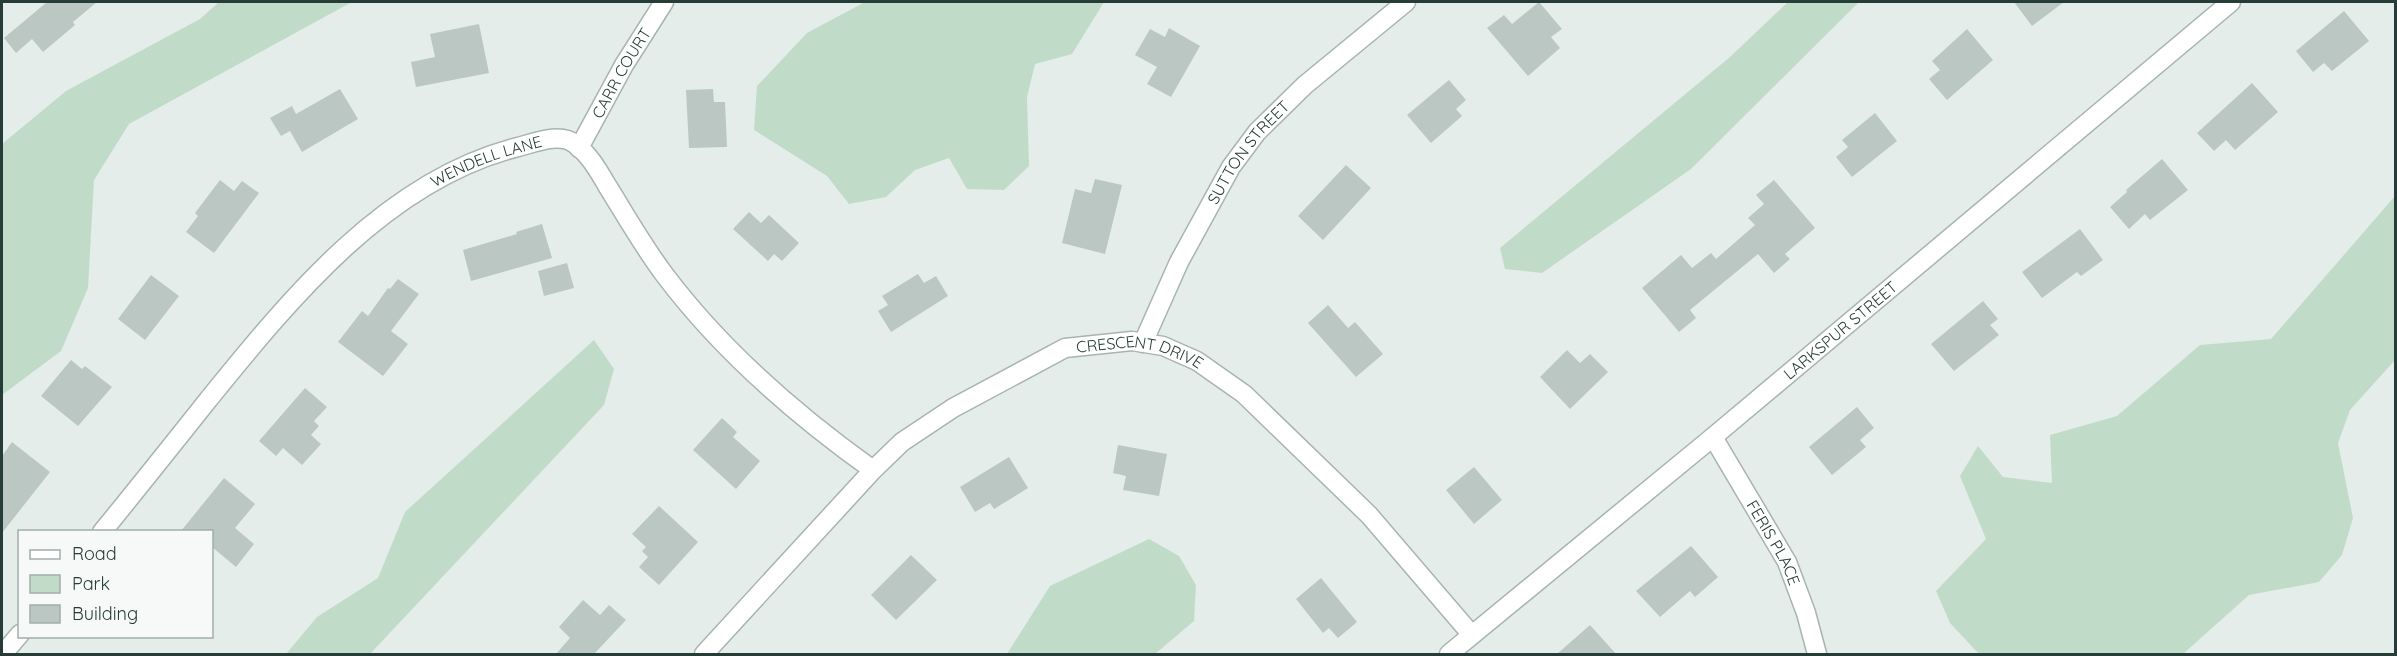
<svg xmlns="http://www.w3.org/2000/svg" width="2397" height="656" font-family="Quicksand,sans-serif">
	<rect width="100%" height="100%" fill="#e5edea"/>
	<!-- green -->
	<path fill="#c1dbc9" d="M219 2H352L129 124 94 180 88 288 61 351 2 395V144L66 91 200 19Z
		M865 2H1104L1072 54 1035 64 1027 97 1029 166 1004 190 967 189 949 158 915 170 886 197 849 204 827 176 754 130 757 86 807 33Z
		M1788 2H1859L1691 169 1542 273 1505 269 1500 248 1730 57Z
		M2395 196V360L2350 410 2338 443 2353 518 2342 555 2319 582 2249 595 2183 654H1979L1950 623 1936 591 1986 539 1960 476 1978 446 2003 477 2052 483 2050 435 2117 416 2200 345 2271 339Z
		M594 340 614 369 604 405 370 654H286L317 617 378 578 405 512Z
		M1149 539 1179 556 1196 585 1194 621 1155 654H1007L1050 586Z"/>
	<!-- building -->
	<path fill="#bbc7c3" d="M47 2H97L73 22 75 25 43 52 32 39 16 53 4 38Z
		M1539 2 1562 29 1551 37 1560 48 1528 76 1487 28 1504 15 1512 24Z
		M2014 2H2064L2032 26Z
		M2344 11 2369 41 2332 71 2324 63 2313 72 2296 51Z
		M479 24 489 73 416 87 411 62 435 57 430 34Z
		M1169 28 1200 46 1171 97 1147 84 1157 67 1135 55 1150 29 1165 37Z
		M1967 29 1993 60 1947 100 1929 79 1940 70 1932 61Z
		M1449 80 1466 100 1456 109 1462 116 1431 143 1407 115Z
		M2252 83 2278 112 2235 150 2226 140 2214 151 2197 133Z
		M340 89 358 119 302 152 290 131 281 136 270 118 292 106 296 114Z
		M713 89 714 102H725L727 147 689 148 686 90Z
		M1875 113 1897 141 1852 177 1836 157 1848 147 1842 140Z
		M2162 159 2188 190 2150 220 2145 214 2129 229 2110 207 2127 192 2126 190Z
		M1346 165 1371 188 1323 240 1298 216Z
		M1095 179 1122 185 1105 254 1062 243 1075 189 1091 193Z
		M220 180 234 191 242 181 259 193 214 253 186 232 198 216 195 213Z
		M1774 180 1815 228 1785 254 1790 259 1774 273 1758 254 1690 310 1696 318 1679 332 1642 288 1681 255 1692 268 1711 253 1716 259 1755 225 1748 218 1764 204 1756 195Z
		M749 212 761 223 769 215 799 243 782 261 774 254 768 261 733 229Z
		M542 224 552 258 471 281 463 250 517 234 516 232Z
		M2080 229 2103 260 2081 276 2077 272 2042 298 2022 272Z
		M567 263 574 288 544 296 538 271Z
		M918 274 924 283 936 276 948 296 891 332 878 311 888 305 882 296Z
		M151 275 179 296 145 340 118 319Z
		M398 279 419 294 391 331 408 344 383 376 338 342 362 311 368 316 388 288 390 289Z
		M1983 301 1998 319 1990 325 1999 335 1954 371 1931 344Z
		M1328 305 1348 328 1355 322 1383 354 1356 377 1308 323Z
		M1567 350 1580 363 1590 354 1608 372 1570 409 1540 377Z
		M71 360 82 369 85 366 112 387 78 426 41 396Z
		M305 388 327 407 314 421 319 426 311 435 321 444 302 465 283 448 276 456 259 441Z
		M1857 407 1874 428 1860 440 1866 447 1832 475 1809 447Z
		M722 418 737 432 733 437 760 461 736 489 693 450Z
		M12 442 50 472 2 533V456Z
		M1118 445 1167 454 1159 496 1123 490 1126 476 1113 473Z
		M1009 457 1028 488 994 509 990 503 975 512 960 487Z
		M1474 467 1502 500 1474 524 1446 490Z
		M224 478 255 504 235 528 254 544 236 567 212 547V531H181Z
		M659 506 698 542 659 585 639 567 648 557 642 551 646 547 632 534Z
		M1691 546 1718 577 1695 597 1690 591 1660 617 1636 591Z
		M911 555 937 580 896 620 871 595Z
		M1321 578 1357 622 1338 638 1329 628 1323 633 1296 599Z
		M583 600 600 615 609 605 626 620 594 654H556L570 638 559 627Z
		M1590 625 1616 654H1557Z"/>
	<g fill="none" stroke-linecap="round" stroke-linejoin="round">
		<defs>
			<g id="minor">
				<path id="s1" d="M579 148 624 65 664 2"/>
				<path id="s2" d="M1143 343 1179 262 1231 167 1257 132 1305 85 1406 2"/>
				<path id="s3" d="M1713 437 1787 562 1806 613 1817 654"/>
				<path id="s4" d="M102 532C138 488 173 444 208 400 290 299 386 180 518 147 534 143 560 132 575 144 590 155 599 172 608 187 626 216 643 246 664 274 721 350 796 415 873 470"/>
				<path d="M3 654 20 634"/>
				<path id="s5" d="M704 654 873 470 902 442 953 408 1065 348 1132 341 1163 346 1197 361 1244 394 1369 515 1471 634"/>
				<path id="s6" d="M1449 654 1713 437 2231 2"/>
			</g>
		</defs>
		<!-- minor casing -->
		<use href="#minor" stroke="#a8b4b1" stroke-width="21"/>
		<!-- minor -->
		<use href="#minor" stroke="#fff" stroke-width="18"/>
	</g>
	<g text-anchor="middle" dominant-baseline="central" stroke-width="6" stroke-linejoin="round" paint-order="stroke">
		<!-- street labels -->
		<g font-size="16" fill="#263c38" stroke="#f6f9f8">
			<text stroke="none"><textPath href="#s1" startOffset="86">CARR COURT</textPath></text>
			<text stroke="none"><textPath href="#s2" startOffset="219">SUTTON STREET</textPath></text>
			<text stroke="none"><textPath href="#s4" startOffset="542">WENDELL LANE</textPath></text>
			<text stroke="none"><textPath href="#s6" startOffset="508">LARKSPUR STREET</textPath></text>
			<text stroke="none"><textPath href="#s5" startOffset="555">CRESCENT DRIVE</textPath></text>
			<text stroke="none"><textPath href="#s3" startOffset="122">FERIS PLACE</textPath></text>
		</g>
	</g>
	<!-- border -->
	<rect width="2397" height="656" fill="none" stroke="#263c38" stroke-width="6"/>
	<!-- legend -->
	<rect x="18" y="530" width="195" height="108" fill="#f6f9f8" stroke="#a3adab" stroke-width="1.5"/>
	<rect x="30" y="550" width="30" height="9" fill="#ffffff" stroke="#a3adab" stroke-width="1.5"/>
	<text x="72" y="560" font-size="18" fill="#263c38">Road</text>
	<rect x="30" y="575" width="30" height="18" fill="#c1dbc9" stroke="#a3adab" stroke-width="1.5"/>
	<text x="72" y="590" font-size="18" fill="#263c38">Park</text>
	<rect x="30" y="605" width="30" height="18" fill="#bbc7c3" stroke="#a3adab" stroke-width="1.5"/>
	<text x="72" y="620" font-size="18" fill="#263c38">Building</text>
</svg>
